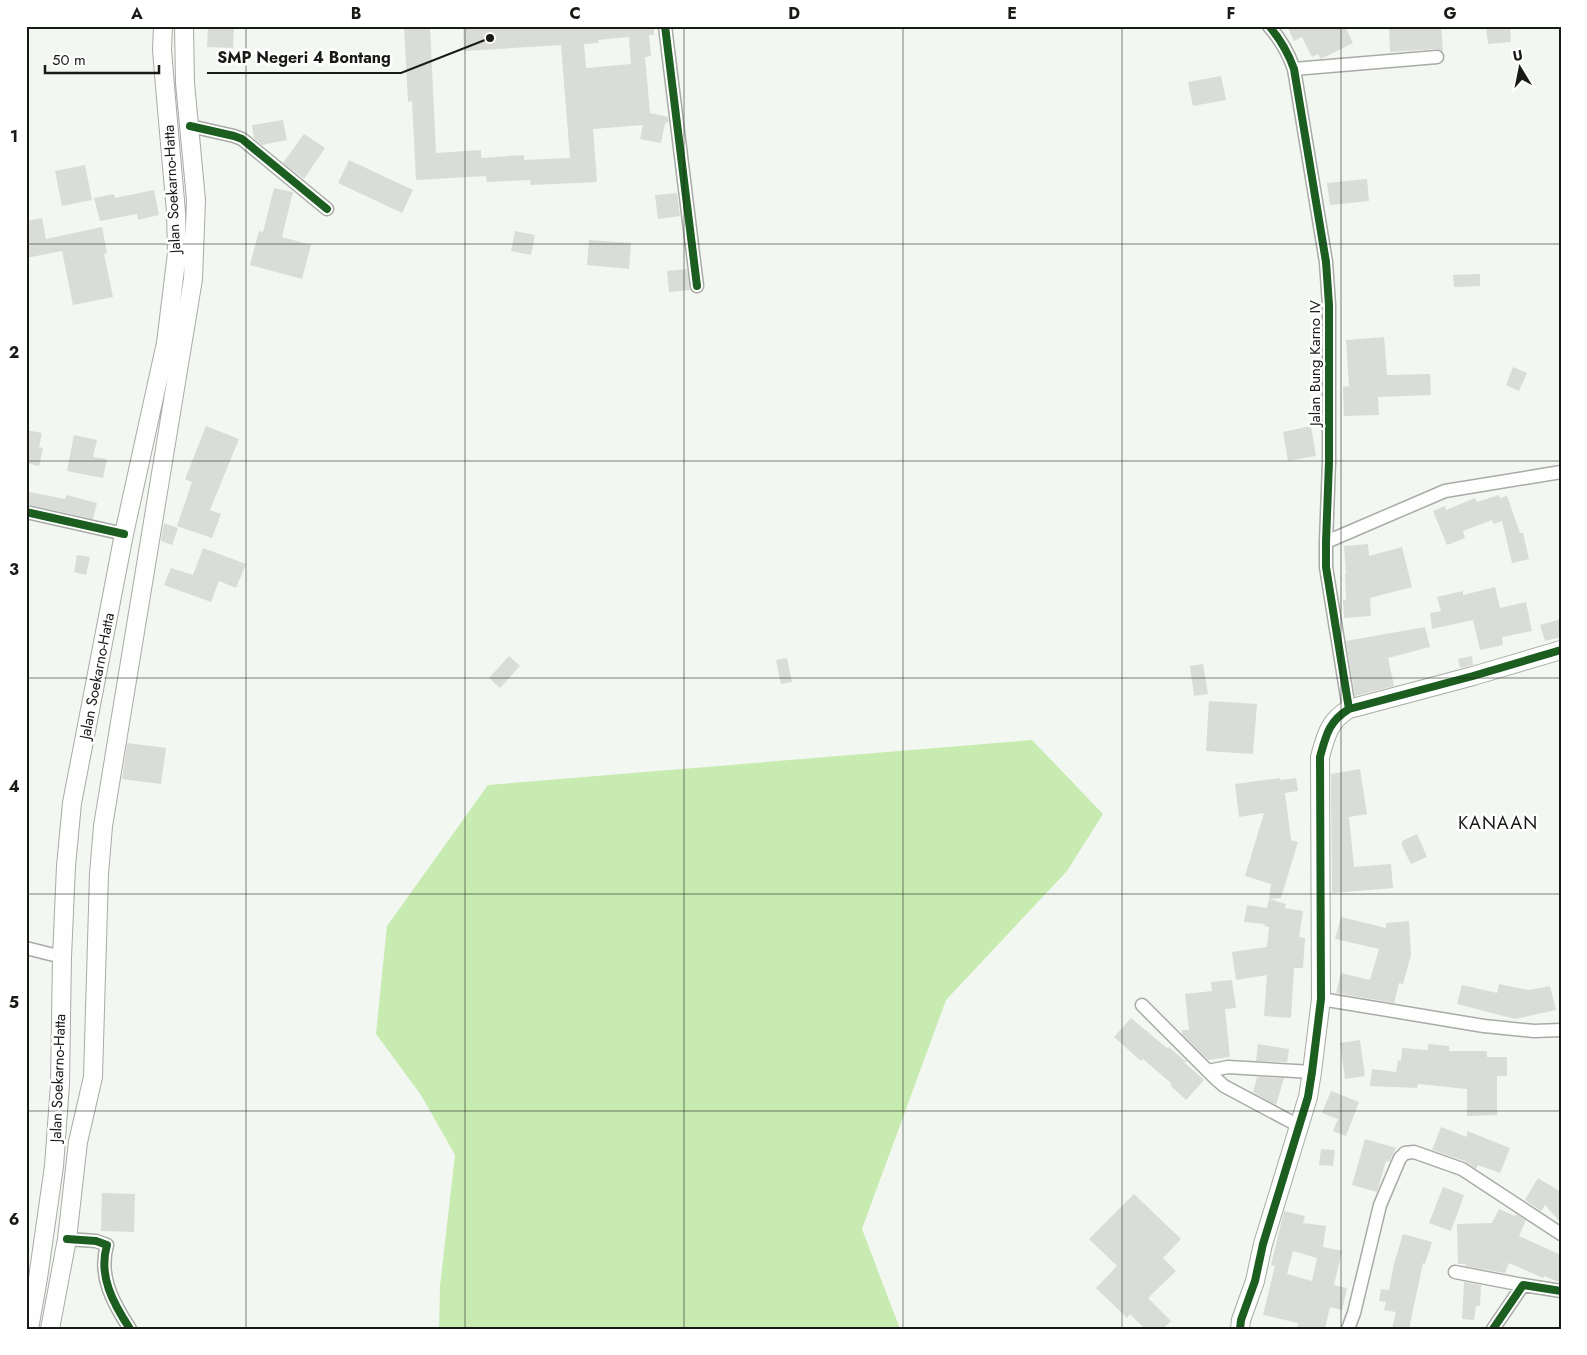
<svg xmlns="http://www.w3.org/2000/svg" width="1587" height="1355" font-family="Jost,sans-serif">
	<rect width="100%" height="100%" fill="#f3f7f1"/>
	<!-- water -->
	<path fill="#c8ebb1" d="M1032 740 1103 814 1067 871 946 1000 862 1229 900 1329H439L440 1286 455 1155 421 1095 376 1034 387 926 488 785Z"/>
	<!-- building -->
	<path fill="#d9dcd7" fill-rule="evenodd" d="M208 26H234L233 48 207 47Z
		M404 26H430L436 153 481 150V158L524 155V160L570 158 561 45 464 51 463 28 483 26H654V35H649L651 56 645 57 650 113 668 117 669 122 665 123 661 143 640 139 643 125 593 129 597 182 531 185 530 180 487 182 486 176 416 180 412 101 408 102ZM629 37 631 64 586 68 584 44 599 43 598 40Z
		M1287 26H1324L1316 30 1325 26H1345L1353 43 1321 59 1318 54 1312 57 1302 37 1294 41Z
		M1389 26H1441L1443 52 1436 49 1390 52Z
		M1486 26H1510L1511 42 1488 44Z
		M1221 76 1226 100 1193 106 1188 82Z
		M283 120 287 140 262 145 254 138 252 125Z
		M304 134 325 148 304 179 283 163Z
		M349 160 413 190 402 213 338 183Z
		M85 165 92 200 62 206 55 171Z
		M1367 179 1369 201 1330 205 1327 183Z
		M274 188 293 192 282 237 311 245 302 279 250 265 259 231 263 232Z
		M154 190 159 215 138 220 137 214 100 221 94 198 114 194 115 198Z
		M677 193 680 216 658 219 655 195Z
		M42 218 46 239 102 227 107 253 104 254 113 297 73 305 62 251 26 258V221Z
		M515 231 535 235 531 255 511 251Z
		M589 240 631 243 629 269 587 265Z
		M687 269 690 290 669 292 667 271Z
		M1480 274V286L1454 287 1453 275Z
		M1384 337 1387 375 1430 374 1431 395 1378 397 1379 415 1344 416 1343 387 1349 386 1346 340Z
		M1513 367 1527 373 1519 391 1506 385Z
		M206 426 239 439 210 510 221 514 212 538 177 526 192 482 185 479Z
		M1311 426 1316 456 1288 461 1283 432Z
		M26 430 42 433 39 447 43 448 39 466 26 463Z
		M74 435 97 440 93 457 107 459 103 478 67 471Z
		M29 492 65 499 66 495 97 503 93 519 26 504Z
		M1499 495 1500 498 1507 496 1520 533H1523L1529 559 1512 563 1502 521 1494 524 1492 520 1463 531 1465 538 1447 545 1433 511 1445 506 1446 510 1475 498 1477 502Z
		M164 523 178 528 172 545 161 541Z
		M1368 544 1369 556 1402 547 1412 587 1370 598 1371 616 1344 618 1343 600H1346L1345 574H1346L1344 546Z
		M203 548 246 564 236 588 219 581 211 602 164 585 171 568 193 575Z
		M77 555 90 557 86 575 74 572Z
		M1495 587 1500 608 1526 602 1532 631 1502 637 1503 645 1480 650 1473 620 1432 629 1430 613 1441 611 1437 597 1463 591V595Z
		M1561 619V637L1545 641 1540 625Z
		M1425 627 1430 647 1388 658 1394 686 1355 696 1346 641Z
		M509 656 520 666 500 688 489 678Z
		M1472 656 1473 665 1460 668 1458 659Z
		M787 658 792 682 781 684 776 660Z
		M1203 664 1208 694 1194 696 1190 666Z
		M1209 701 1257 704 1253 754 1206 751Z
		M127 743 166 748 161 784 122 779Z
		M1360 769 1367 814 1349 817 1354 867 1391 864 1393 888 1332 893 1331 774Z
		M1280 778V780L1296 778 1298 791 1285 793 1291 840 1298 842 1281 898 1269 899 1271 884 1245 876 1264 813 1239 817 1235 784Z
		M1417 834 1427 857 1411 864 1402 846V841Z
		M1269 899 1286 904 1285 908 1303 911 1299 937 1305 938 1303 968H1294L1291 1018 1264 1016 1267 975 1236 980 1232 952 1267 947 1269 927 1264 926 1265 924 1244 922 1247 905 1267 908Z
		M1341 917 1386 928V923L1409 921 1411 955 1403 984 1399 983 1394 1003 1336 993 1341 973 1370 980 1379 949 1335 939Z
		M1232 980 1236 1008 1225 1009 1230 1057 1208 1060 1182 1034V1030H1189L1185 994 1212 991 1211 982Z
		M1499 984 1529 990 1550 986 1556 1010 1515 1019 1457 1004 1462 985 1497 993Z
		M1131 1018 1168 1049 1169 1047 1185 1061V1059L1187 1062H1184L1204 1080 1186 1100 1170 1085 1172 1084 1143 1059 1141 1061 1114 1037Z
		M1360 1040 1365 1076 1345 1079 1340 1043Z
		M1258 1044 1289 1049 1287 1062 1256 1061Z
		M1428 1044 1449 1046V1051H1487V1057H1507V1076H1497V1115L1467 1116V1089L1418 1084 1417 1088 1370 1086 1372 1069 1396 1072 1398 1060 1401 1061 1402 1048 1428 1050Z
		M1257 1077 1284 1078 1276 1105 1253 1092Z
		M1331 1091 1359 1102 1346 1136 1333 1131 1338 1119 1322 1113Z
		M1441 1127 1467 1137V1131L1510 1148 1500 1173 1478 1165 1476 1169 1465 1161 1432 1150Z
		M1365 1139 1396 1148 1389 1162 1386 1161 1377 1192 1352 1185Z
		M1321 1149 1335 1150 1333 1166 1319 1165Z
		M1538 1178 1561 1192V1223L1545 1205 1541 1211 1525 1200Z
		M1443 1187 1464 1195 1451 1231 1429 1223Z
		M102 1193 135 1194 134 1232 101 1231Z
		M1134 1194 1181 1239 1163 1258 1176 1271 1148 1298 1171 1321 1163 1329H1145L1130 1314 1127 1318 1096 1288 1117 1266 1089 1239Z
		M1499 1209 1515 1216 1516 1214 1526 1220 1519 1236 1561 1255V1283L1544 1276 1543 1278 1509 1263 1505 1273 1465 1266 1466 1264H1458L1457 1224 1492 1223Z
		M1284 1211 1305 1216 1303 1223 1326 1226 1323 1247 1342 1251 1334 1285 1347 1288 1342 1310 1330 1307 1325 1329H1297L1298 1323 1263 1315 1275 1266 1271 1265ZM1293 1251 1317 1258 1312 1281 1287 1274Z
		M1403 1234 1432 1242 1425 1264 1423 1263 1409 1329H1392L1396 1312 1384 1310 1386 1302 1379 1301 1381 1289 1389 1290 1394 1264Z
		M1464 1282 1481 1285 1480 1306H1476L1474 1320 1462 1319Z"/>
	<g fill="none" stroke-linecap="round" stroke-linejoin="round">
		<defs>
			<path id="street" d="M665 26 697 286
				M1269 26C1281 40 1288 52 1294 69L1326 262 1329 305V462L1326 542V567L1349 709
				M1294 69 1437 57
				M190 126 234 136 242 139 327 209
				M26 512 124 534
				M1326 542 1445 491 1561 472
				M26 948 62 957
				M1321 999 1484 1026 1534 1031 1561 1030
				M1142 1005 1215 1078 1224 1086 1299 1126
				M1208 1071 1228 1067 1312 1072
				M67 1239 96 1241 107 1245C98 1276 113 1303 130 1329
				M1455 1272 1523 1285
				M1348 1329 1354 1313 1380 1205 1400 1158 1405 1153 1414 1152 1462 1169 1561 1234
				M1493 1329 1523 1285 1561 1291"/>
			<path id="secondary" d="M29 1329 38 1278 54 1166 60 1084 62 957 66 866 72 803 124 534 166 343 177 253 176 212 166 98 162 50 163 26
				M50 1329 67 1239 78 1142 93 1077 99 874 103 826 193 279 196 200 185 83 184 26
				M1240 1329 1241 1320 1255 1281 1263 1244 1308 1097 1312 1072 1321 999 1320 757C1326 735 1329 721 1349 709L1473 676 1561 650"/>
		</defs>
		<!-- street casing -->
		<use href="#street" stroke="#a8aba6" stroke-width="15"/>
		<!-- secondary casing -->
		<use href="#secondary" stroke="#a8aba6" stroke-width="20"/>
		<!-- street -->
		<use href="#street" stroke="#fdfefd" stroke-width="12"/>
		<!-- secondary -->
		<use href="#secondary" stroke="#fdfefd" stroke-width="18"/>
		<defs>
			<path id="cycleway" d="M665 26 697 286
				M1269 26C1281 40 1288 52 1294 69L1326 262 1329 305V462L1326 542V567L1349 709
				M190 126 234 136 242 139 327 209
				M26 512 124 534
				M67 1239 96 1241 107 1245C98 1276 113 1303 130 1329
				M1240 1329 1241 1320 1255 1281 1263 1244 1308 1097 1312 1072 1321 999 1320 757C1326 735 1329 721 1349 709L1473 676 1561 650
				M1493 1329 1523 1285 1561 1291"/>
		</defs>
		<!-- cycleway casing -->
		<use href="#cycleway" stroke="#fff" stroke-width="11"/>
		<!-- cycleway -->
		<use href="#cycleway" stroke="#1b5e20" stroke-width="8"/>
	</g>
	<!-- grid -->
	<path fill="none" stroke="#181a16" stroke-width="1" stroke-opacity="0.55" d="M246 26V1329M465 26V1329M684 26V1329M903 26V1329M1122 26V1329M1341 26V1329M26 244H1561M26 461H1561M26 678H1561M26 894H1561M26 1111H1561"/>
	<g text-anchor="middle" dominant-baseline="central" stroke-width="5" stroke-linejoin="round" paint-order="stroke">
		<!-- street labels -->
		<g font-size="15" fill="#181a16" stroke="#fff">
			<text transform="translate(172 189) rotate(-93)">Jalan Soekarno-Hatta</text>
			<text transform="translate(1315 363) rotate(-90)">Jalan Bung Karno IV</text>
			<text transform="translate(97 676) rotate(-79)">Jalan Soekarno-Hatta</text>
			<text transform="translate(58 1078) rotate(-88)">Jalan Soekarno-Hatta</text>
		</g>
		<!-- quarter labels -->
		<g font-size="18" letter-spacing="1" fill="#181a16" stroke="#fff">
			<text x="1498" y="823">KANAAN</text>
		</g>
	</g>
	<!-- callouts -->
	<path fill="none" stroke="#181a16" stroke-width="2" d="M490 38L401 73H207"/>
	<circle fill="#181a16" stroke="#fff" stroke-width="2" cx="490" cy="38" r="5"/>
	<g font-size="16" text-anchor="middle" font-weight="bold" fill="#181a16" stroke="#fff" stroke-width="5" stroke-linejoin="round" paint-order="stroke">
		<text x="304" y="63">SMP Negeri 4 Bontang</text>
	</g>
	<!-- border -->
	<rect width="1587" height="1355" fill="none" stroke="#ffffff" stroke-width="55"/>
	<!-- north arrow -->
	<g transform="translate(1520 68) rotate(350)" stroke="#ffffff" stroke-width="4" paint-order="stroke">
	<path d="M0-4L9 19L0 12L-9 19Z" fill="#181a16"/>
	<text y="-8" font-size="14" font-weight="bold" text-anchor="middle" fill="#181a16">U</text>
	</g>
	<!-- scale -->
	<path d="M45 65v8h114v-8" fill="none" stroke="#181a16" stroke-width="2.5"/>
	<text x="52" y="65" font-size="15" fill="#181a16" stroke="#ffffff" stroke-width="4" paint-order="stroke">50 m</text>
	<rect x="28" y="28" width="1532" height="1300" fill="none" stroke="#181a16" stroke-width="2"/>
	<g font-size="16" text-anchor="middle" font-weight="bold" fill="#181a16">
		<text x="137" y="19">A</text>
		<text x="356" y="19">B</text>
		<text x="575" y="19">C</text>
		<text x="794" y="19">D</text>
		<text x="1012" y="19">E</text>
		<text x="1231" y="19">F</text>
		<text x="1450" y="19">G</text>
		<text x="14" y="142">1</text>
		<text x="14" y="358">2</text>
		<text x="14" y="575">3</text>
		<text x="14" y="792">4</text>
		<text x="14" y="1008">5</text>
		<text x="14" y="1225">6</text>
	</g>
</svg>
